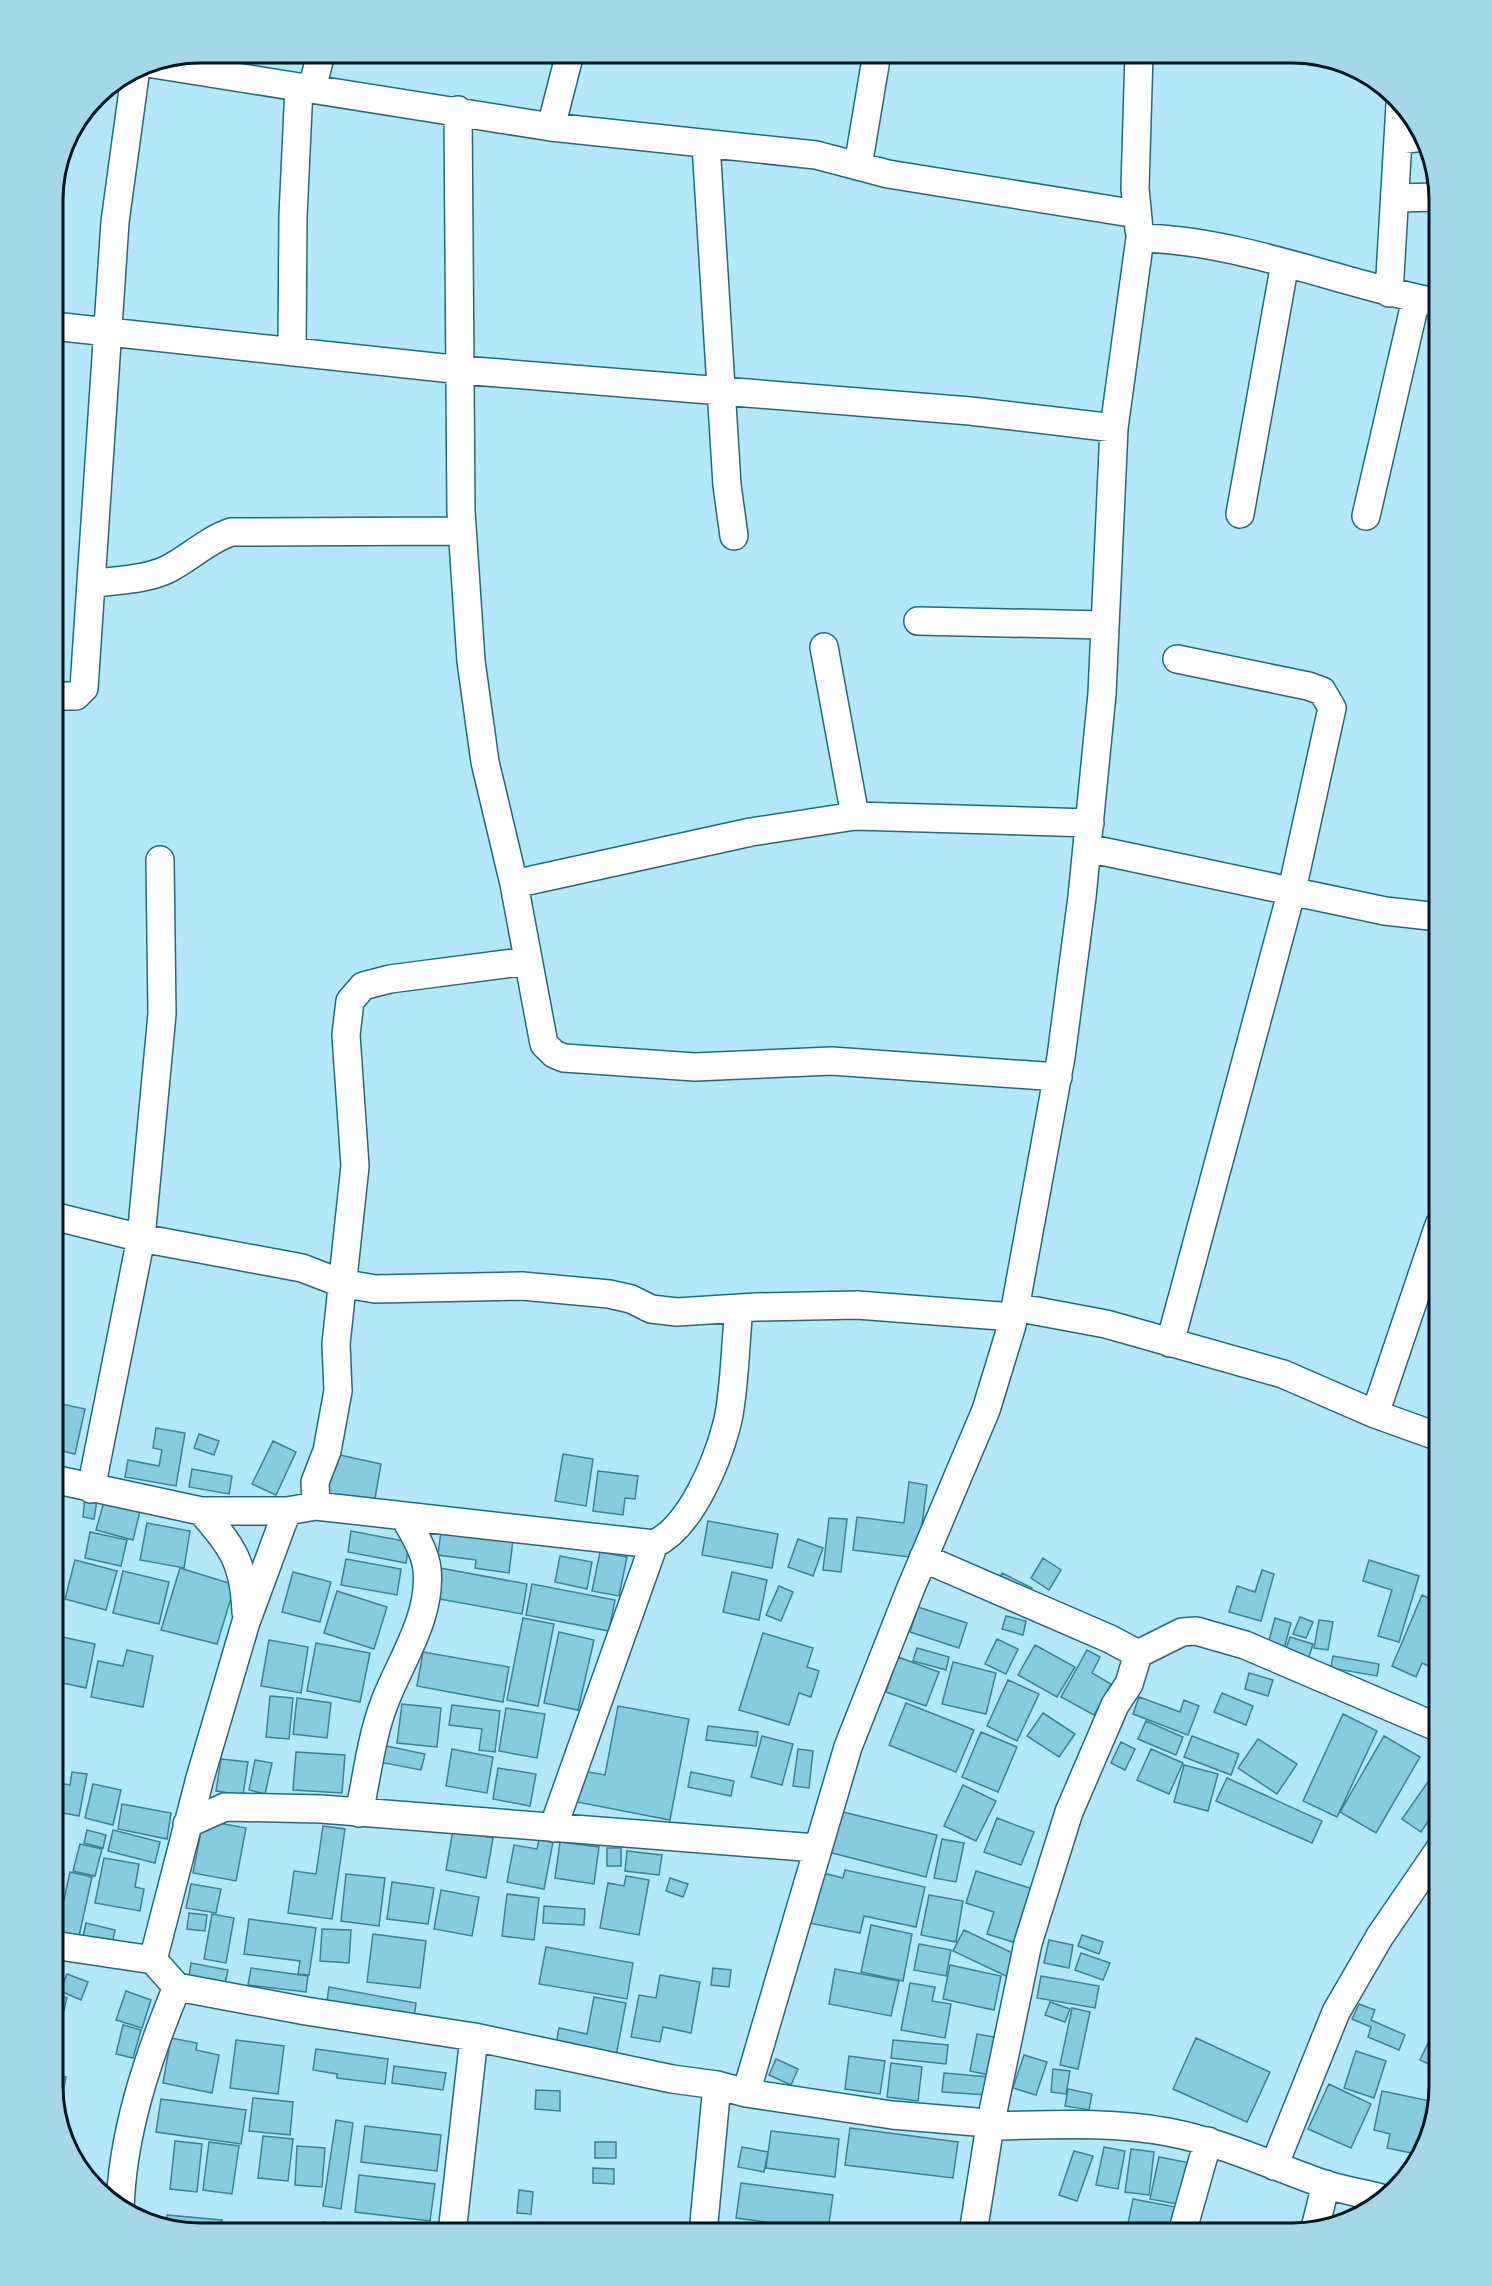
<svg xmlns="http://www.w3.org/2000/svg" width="1492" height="2286" font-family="Ubuntu,sans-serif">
	<rect width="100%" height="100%" fill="#b2e8f9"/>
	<!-- building -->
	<path fill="#87cbe1" stroke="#3d8195" stroke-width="1.5" d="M53 1402 85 1409 75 1454 53 1449Z
		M156 1428 185 1433 176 1486 125 1477 128 1460 159 1466 162 1450 153 1448Z
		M199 1434 219 1441 214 1455 194 1448Z
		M273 1441 296 1452 276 1495 252 1484Z
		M331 1453 381 1464 374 1504 323 1493Z
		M563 1454 593 1459 586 1506 555 1501Z
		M192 1469 232 1476 229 1494 189 1487Z
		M598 1471 638 1476 635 1499 625 1498 623 1515 593 1511Z
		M909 1482 927 1485 918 1558 853 1550 857 1517 904 1523Z
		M85 1497 97 1499 94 1519 83 1517Z
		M104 1502 140 1511 133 1540 96 1530Z
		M829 1518 847 1519 841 1572 823 1570Z
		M708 1521 778 1534 772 1568 702 1555Z
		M147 1523 190 1531 184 1568 140 1560Z
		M441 1530 513 1540 509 1573 475 1568 476 1560 438 1555Z
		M351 1531 409 1542 406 1563 348 1552Z
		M90 1532 127 1540 121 1566 85 1558Z
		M798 1539 823 1548 813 1576 788 1567Z
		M600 1552 627 1557 619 1596 592 1591Z
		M560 1556 592 1562 587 1589 555 1582Z
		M1043 1558 1061 1570 1049 1590 1031 1578Z
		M346 1559 401 1569 397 1595 341 1585Z
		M75 1560 117 1571 106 1610 65 1599Z
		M1369 1560 1419 1576 1399 1642 1378 1636 1392 1590 1363 1581Z
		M180 1568 235 1585 217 1644 161 1630Z
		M440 1568 527 1584 522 1614 434 1598Z
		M1262 1570 1274 1574 1261 1621 1229 1612 1237 1586 1255 1592Z
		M123 1571 169 1582 159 1624 113 1613Z
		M293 1572 331 1582 320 1622 282 1612Z
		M732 1572 767 1580 759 1620 723 1612Z
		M1002 1573 1032 1588 1027 1598 997 1583Z
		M532 1584 615 1600 609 1631 526 1615Z
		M779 1586 793 1592 781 1621 766 1615Z
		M337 1591 387 1607 374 1649 324 1633Z
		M1422 1595 1439 1603V1666L1438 1670 1422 1663 1416 1677 1392 1666Z
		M918 1607 967 1623 959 1648 910 1632Z
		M1006 1616 1026 1621 1023 1635 1002 1629Z
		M1300 1617 1313 1622 1306 1638 1293 1634Z
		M523 1618 554 1624 538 1706 507 1700Z
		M1275 1618 1291 1623 1284 1649 1268 1644Z
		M1319 1620 1333 1622 1328 1650 1314 1648Z
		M559 1632 594 1640 578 1710 544 1703Z
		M763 1633 813 1648 807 1667 819 1671 811 1697 799 1693 789 1725 739 1710Z
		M53 1635 95 1644 86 1688 53 1681Z
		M1290 1637 1313 1644 1308 1660 1285 1652Z
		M997 1639 1018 1649 1006 1674 985 1664Z
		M269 1640 308 1647 301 1693 261 1686Z
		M316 1643 370 1653 360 1702 307 1691Z
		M1035 1645 1075 1667 1057 1697 1018 1675Z
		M917 1648 949 1657 946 1670 913 1661Z
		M127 1650 153 1656 143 1707 91 1697 98 1661 123 1666Z
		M1087 1650 1100 1657 1092 1673 1111 1684 1094 1715 1061 1697Z
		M423 1652 509 1667 503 1702 417 1686Z
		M1333 1656 1379 1664 1377 1676 1331 1668Z
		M898 1657 939 1672 926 1706 886 1692Z
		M953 1662 996 1673 986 1714 942 1704Z
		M1249 1673 1273 1680 1268 1696 1245 1689Z
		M1008 1680 1039 1694 1017 1741 987 1726Z
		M1439 1686V1706L1434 1704Z
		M1222 1693 1253 1706 1246 1725 1214 1712Z
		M270 1696 293 1698 289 1739 266 1737Z
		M1139 1697 1180 1712 1184 1700 1199 1706 1188 1735 1133 1714Z
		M297 1698 331 1703 327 1738 293 1734Z
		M906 1703 974 1730 956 1772 889 1745Z
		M402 1704 441 1708 437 1747 397 1743Z
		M452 1705 500 1711 495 1752 479 1750 482 1729 449 1725Z
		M618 1706 689 1719 670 1820 577 1802 583 1771 605 1775Z
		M506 1708 545 1714 537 1758 499 1751Z
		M1043 1713 1075 1734 1059 1757 1027 1736Z
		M1343 1714 1377 1731 1337 1817 1303 1801Z
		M1146 1721 1183 1737 1176 1755 1138 1739Z
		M708 1726 758 1732 756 1746 706 1740Z
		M981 1732 1017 1747 998 1792 962 1777Z
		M762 1736 793 1744 782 1785 751 1777Z
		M1192 1736 1239 1754 1231 1775 1184 1757Z
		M1384 1736 1420 1757 1376 1833 1340 1812Z
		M1258 1739 1297 1764 1277 1794 1238 1768Z
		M1121 1742 1135 1749 1125 1770 1111 1763Z
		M377 1744 425 1754 421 1770 374 1761Z
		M452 1749 493 1757 487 1793 446 1786Z
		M798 1749 813 1751 809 1788 793 1786Z
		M1151 1749 1183 1763 1169 1794 1137 1780Z
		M296 1752 345 1755 342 1793 293 1790Z
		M221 1759 248 1762 243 1795 216 1791Z
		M255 1760 272 1763 265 1794 249 1790Z
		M1184 1765 1218 1774 1208 1811 1174 1802Z
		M1439 1766V1805L1421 1832 1402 1819Z
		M498 1768 536 1774 530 1806 493 1799Z
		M72 1772 87 1774 79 1816 53 1811V1782L70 1785Z
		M691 1772 734 1781 731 1796 688 1787Z
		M1227 1778 1322 1821 1312 1843 1216 1801Z
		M93 1784 121 1790 113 1825 85 1818Z
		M963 1785 996 1801 976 1841 944 1826Z
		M122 1804 171 1813 167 1839 118 1829Z
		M839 1811 937 1835 926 1877 828 1852Z
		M53 1812 56 1813 53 1833Z
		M997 1818 1034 1832 1021 1865 984 1852Z
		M203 1820 246 1828 236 1881 193 1873Z
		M323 1826 345 1829 332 1919 288 1913 294 1871 316 1874Z
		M87 1830 106 1835 103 1848 84 1843Z
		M113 1830 160 1842 155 1863 108 1851Z
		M453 1830 493 1838 486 1878 446 1870Z
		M540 1835 554 1837 544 1889 507 1882 514 1845 537 1849Z
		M942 1839 964 1843 956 1882 934 1878Z
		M560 1842 599 1847 594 1884 555 1878Z
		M80 1844 102 1849 95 1876 73 1871Z
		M607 1848H621V1866H607Z
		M627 1851 662 1855 659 1875 625 1871Z
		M104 1858 139 1864 135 1887 144 1889 140 1911 95 1903Z
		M845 1870 925 1887 916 1927 864 1916 860 1933 804 1922 815 1871 843 1878Z
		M53 1871 64 1874 53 1914Z
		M976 1871 1033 1889 1016 1943 987 1934 994 1912 966 1903Z
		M70 1872 92 1877 79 1936 57 1931Z
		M346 1874 385 1878 379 1926 341 1921Z
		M626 1876 649 1880 639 1935 600 1928 608 1883 624 1886Z
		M670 1878 688 1884 683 1897 666 1891Z
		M392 1882 434 1888 428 1924 387 1919Z
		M191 1884 221 1889 216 1913 186 1908Z
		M441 1890 479 1897 472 1936 434 1929Z
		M507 1894 539 1898 534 1940 502 1936Z
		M929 1895 963 1901 956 1942 921 1935Z
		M544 1906 585 1909 584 1925 543 1923Z
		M189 1913 207 1915 205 1931 187 1929Z
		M212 1914 234 1918 226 1963 204 1959Z
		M249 1919 316 1928 309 1975 298 1974 300 1961 244 1954Z
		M86 1923 115 1930 112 1944 83 1937Z
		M871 1925 912 1934 903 1981 861 1972Z
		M322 1929 351 1930 349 1963 320 1961Z
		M964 1930 1017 1955 1006 1976 953 1951Z
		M373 1934 426 1941 420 1988 367 1982Z
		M1082 1935 1103 1942 1099 1954 1078 1946Z
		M1049 1940 1073 1945 1069 1968 1044 1963Z
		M919 1944 951 1950 946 1976 914 1970Z
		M546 1947 633 1963 627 1999 539 1984Z
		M1081 1953 1110 1963 1103 1980 1075 1970Z
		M191 1963 228 1970 225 1984 189 1977Z
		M950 1965 1001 1976 994 2010 943 1999Z
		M251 1968 308 1976 306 1992 248 1985Z
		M713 1968 731 1970 729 1987 711 1985Z
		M835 1969 899 1981 891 2016 829 2004Z
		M67 1974 88 1982 81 2000 60 1991Z
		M660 1975 700 1982 691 2033 663 2027 660 2042 631 2037 639 1995 656 1998Z
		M1041 1976 1099 1986 1095 2008 1037 1998Z
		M910 1983 935 1987 932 2001 951 2004 945 2038 901 2030Z
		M1439 1983V2000L1434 1997Z
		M329 1987 416 2003 414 2018 327 2001Z
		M126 1991 151 2000 142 2028 116 2020Z
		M53 1994 67 1998 54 2048H53Z
		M594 1997 626 2003 616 2056 556 2044 559 2028 587 2034Z
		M1050 2002 1070 2009 1065 2022 1045 2015Z
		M1359 2004 1375 2010 1371 2020 1405 2035 1399 2050 1368 2037 1371 2027 1352 2019Z
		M1072 2008 1090 2012 1078 2069 1060 2065Z
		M1439 2020V2069L1420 2060Z
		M123 2025 141 2030 133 2058 116 2054Z
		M977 2034 1000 2038 993 2076 970 2071Z
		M171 2038 197 2043 196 2050 219 2055 212 2093 163 2083Z
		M1196 2038 1270 2072 1247 2122 1173 2089Z
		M236 2040 284 2046 278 2094 230 2088Z
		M893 2040 948 2045 946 2064 891 2058Z
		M316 2049 388 2059 385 2084 337 2078V2074L313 2070Z
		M1356 2051 1386 2061 1374 2098 1344 2088Z
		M1024 2055 1047 2062 1036 2095 1013 2088Z
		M849 2056 885 2061 880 2094 845 2089Z
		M776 2059 798 2069 791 2085 769 2075Z
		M891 2063 922 2067 918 2101 887 2097Z
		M394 2066 446 2073 443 2090 392 2083Z
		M1053 2069 1070 2071 1066 2094 1051 2092Z
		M944 2073 989 2077 987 2095 942 2092Z
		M53 2074 66 2077 59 2111 52 2086Z
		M1329 2084 1371 2104 1351 2148 1308 2129Z
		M1068 2089 1092 2094 1089 2110 1065 2106Z
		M536 2090 560 2091V2111L535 2109Z
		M1382 2091 1435 2102 1421 2155 1387 2148 1390 2134 1374 2130Z
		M253 2098 293 2102 290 2135 249 2131Z
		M161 2099 246 2110 241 2144 156 2132Z
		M336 2120 353 2123 341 2209 323 2206Z
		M365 2126 441 2135 437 2171 361 2162Z
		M850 2128 958 2142 953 2178 845 2165Z
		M771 2131 839 2139 835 2177 766 2168Z
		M263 2136 293 2139 288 2181 258 2178Z
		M175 2141 202 2144 197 2192 170 2189Z
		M209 2142 239 2146 232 2194 203 2190Z
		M595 2142H616V2158H595Z
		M297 2146 325 2148 322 2187 295 2185Z
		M742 2147 768 2152 764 2172 738 2167Z
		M1104 2147 1125 2151 1118 2189 1096 2185Z
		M1131 2149 1154 2152 1149 2195 1125 2192Z
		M1074 2151 1093 2156 1077 2201 1059 2195Z
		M1159 2157 1190 2163 1182 2205 1150 2199Z
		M593 2168 614 2169V2184L593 2183Z
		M359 2175 435 2184 430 2221 355 2212Z
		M741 2183 833 2195 828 2230 736 2218Z
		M519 2190 533 2192 531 2214 517 2213Z
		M1133 2199 1176 2207 1171 2233H1126Z
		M137 2213 155 2216 154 2221 136 2215Z
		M167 2215 222 2220 220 2233H190L166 2225Z
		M323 2222 344 2225 343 2233H322Z
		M603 2225 667 2233H602Z
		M1072 2229 1095 2233H1071Z"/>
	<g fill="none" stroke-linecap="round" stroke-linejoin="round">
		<defs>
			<path id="street" d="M147 63 551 127 816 155 888 174 1137 214
				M312 89 321 53
				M458 110 461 511 471 661 485 762 514 884
				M551 127 570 53
				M1399 140 1423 137
				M706 144 727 485 734 536
				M858 166 877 53
				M1395 198 1439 197
				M1139 230 1135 188 1139 53
				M1389 293 1400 105
				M53 326 462 370 970 411 1114 428
				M292 352 293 216 299 87
				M1240 514 1285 263
				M1366 516 1416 299
				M91 584C115 580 144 580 166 570 189 559 207 540 231 532L462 531
				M918 621 1104 625
				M824 647 855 816
				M53 696H76L84 688 115 222 136 68
				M1087 848 1385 911 1439 917
				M1058 1077 832 1061 695 1067 564 1058 554 1054 544 1044 514 884 751 832 855 816 1090 823
				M53 1216 141 1238 302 1268 341 1283 375 1289 522 1286 609 1294 631 1299 651 1309 677 1312 756 1307 857 1305 1013 1317
				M1015 1307 1106 1324 1283 1374 1375 1414 1439 1437
				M1170 1343 1292 890 1332 708 1322 691 1308 686 1177 659
				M1375 1414 1439 1225
				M53 1479 201 1511H287L316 1506 654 1544C691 1527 717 1462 727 1424 735 1392 735 1343 739 1309
				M91 1489 141 1238 162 1014 160 860
				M316 1506 315 1482 327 1451 338 1391 336 1344 355 1166 346 1035 350 1001 363 986 390 979 528 961
				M201 1511C233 1547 244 1563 246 1612
				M923 1558 1110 1639 1138 1654 1129 1684 1115 1705 1069 1812 1028 1943 990 2126 973 2233
				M1138 1654 1182 1632 1196 1631 1245 1645 1439 1728
				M359 1813C367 1777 371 1738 384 1704 400 1661 432 1617 427 1569 425 1551 413 1533 405 1518
				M187 1824 225 1807 321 1809 816 1848
				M553 1828 654 1544
				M53 1945 153 1960 177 1987 306 2011 474 2037 672 2079 717 2085 746 2093 892 2115 976 2122 990 2126C1049 2125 1109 2121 1168 2132 1222 2142 1272 2166 1324 2184 1342 2190 1362 2193 1381 2198
				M153 1960 200 1778 246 1622 287 1511
				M746 2093 848 1747 910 1590 986 1410 1012 1325 1061 1057 1082 897 1102 694 1114 428 1140 238C1241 240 1340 284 1439 303
				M1274 2166 1336 2012 1380 1936 1439 1850
				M120 2210C122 2133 148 2057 177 1987
				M1315 2228 1326 2184
				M452 2233 474 2037
				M703 2233 717 2085
				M1182 2233 1208 2141"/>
		</defs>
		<!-- street casing -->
		<use href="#street" stroke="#236a7e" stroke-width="30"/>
		<!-- street -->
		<use href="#street" stroke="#fff" stroke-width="27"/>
	</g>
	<!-- crop -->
	<path d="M0 0H1492V2286H0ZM200 63H1292A137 137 0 0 1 1429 200V2086A137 137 0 0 1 1292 2223H200A137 137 0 0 1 63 2086V200A137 137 0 0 1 200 63Z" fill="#a4d7e7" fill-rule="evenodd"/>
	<path fill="none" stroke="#00151d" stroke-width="3" d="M200 63H1292A137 137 0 0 1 1429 200V2086A137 137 0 0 1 1292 2223H200A137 137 0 0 1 63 2086V200A137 137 0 0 1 200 63Z"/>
</svg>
